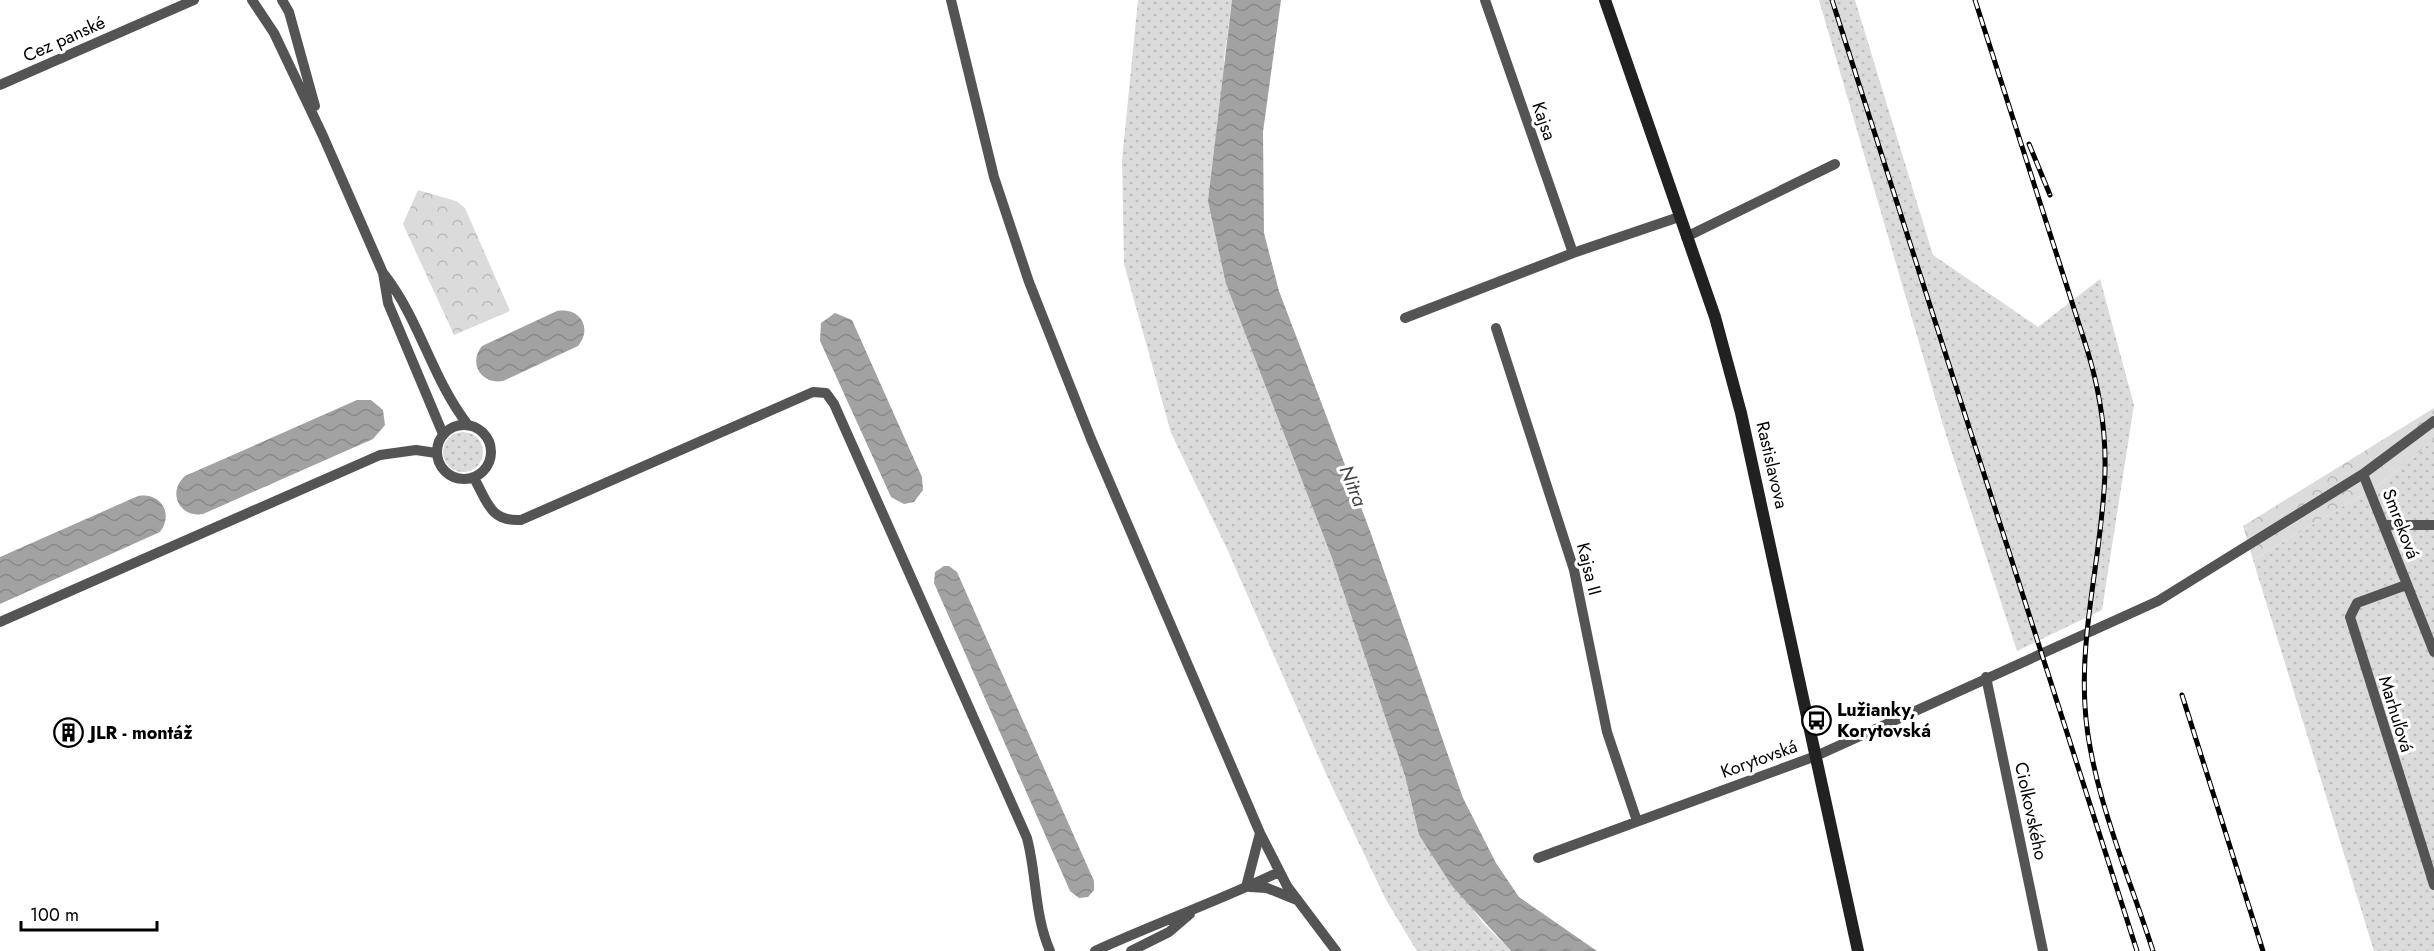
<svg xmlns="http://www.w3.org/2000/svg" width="2434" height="951" font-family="Jost,sans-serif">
	<defs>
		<pattern id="grass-dots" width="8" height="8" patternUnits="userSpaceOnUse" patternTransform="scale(1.5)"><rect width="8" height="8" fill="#dbdbdb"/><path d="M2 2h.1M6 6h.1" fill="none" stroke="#bababa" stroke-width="1.8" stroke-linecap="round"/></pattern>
		<pattern id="forest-crowns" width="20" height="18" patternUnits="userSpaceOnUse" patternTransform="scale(1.5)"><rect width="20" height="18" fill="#dbdbdb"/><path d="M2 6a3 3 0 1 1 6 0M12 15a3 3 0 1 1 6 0" fill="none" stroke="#bababa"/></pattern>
		<pattern id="water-waves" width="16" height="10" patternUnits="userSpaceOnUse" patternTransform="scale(1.5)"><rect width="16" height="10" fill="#a2a2a2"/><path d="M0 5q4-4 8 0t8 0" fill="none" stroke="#8a8a8a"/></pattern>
	</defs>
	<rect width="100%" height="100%" fill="#fff"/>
	<!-- grass -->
	<path fill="url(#grass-dots)" d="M1138 0H1232L1224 60 1226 284 1332 558 1405 776 1419 835 1483 923 1511 951H1417L1386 900 1327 776 1228 551 1171 433 1124 264 1122 160Z
		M1819 0H1855L1933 255 2038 327 2100 279 2134 405 2102 610 2017 651 1946 435Z
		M443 452a20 20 0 1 1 40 0a20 20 0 1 1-40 0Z
		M2434 440V951H2374L2253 560 2379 485Z"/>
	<!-- forest -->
	<path fill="url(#forest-crowns)" d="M418 190 456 201 465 208 510 311 454 335 403 224Z
		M2434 408V440L2379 485 2253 560 2243 526Z"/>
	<!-- water -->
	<path fill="url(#water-waves)" d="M1232 0H1281L1263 132 1264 233 1279 291 1370 531 1463 798 1496 863 1519 897 1597 951H1511L1452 886 1419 835 1405 776 1332 558 1226 284 1208 201Z
		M557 311C580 307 593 328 578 346L503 381C481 385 468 363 482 346Z
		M835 313 852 320 922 477 923 490 914 502 904 504 891 497 820 341 821 323Z
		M357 400H371L383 410 385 425 373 439 203 514C179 518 167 492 185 476Z
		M138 496C161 492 174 514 160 532L0 604V557Z
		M944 566H949L957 572 1094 881V890L1088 897 1079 898 1070 891 934 583 935 572Z"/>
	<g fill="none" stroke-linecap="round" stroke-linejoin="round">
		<!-- street -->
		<path stroke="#545454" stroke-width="10" d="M252 0 274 33 323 136 383 273 388 303 443 434
			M282 0 289 12 315 106
			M951 0 994 177 1029 282 1091 439 1260 833 1287 886 1336 951
			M1485 0 1573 253
			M0 85 194 0
			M1686 237 1835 164
			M384 274C420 320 432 379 468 425
			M1405 318 1573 253 1679 217
			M1496 328 1574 570 1607 732 1637 821
			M437 452a27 27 0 1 1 54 0a27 27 0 1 1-54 0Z
			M2363 474 2434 652
			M474 478C487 501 490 522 521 520L813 392 826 393 834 404 1027 838C1037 876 1034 914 1050 951
			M2385 525H2434
			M2406 585 2357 603 2350 617 2434 885
			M0 622 380 455 416 450 436 453
			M1986 677 2043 951
			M1538 858 1816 756 2158 601 2363 474 2434 421
			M1246 887 1260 833
			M1250 887 1267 888 1297 900
			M1095 951C1156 923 1219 901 1279 872
			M1131 951 1169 932 1190 914"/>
		<!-- secondary -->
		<path stroke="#212121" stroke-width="12" d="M1605 0 1715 317 1741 413 1858 951"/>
		<defs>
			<path id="rail" d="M1832 0 2137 951
				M1975 0 2086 346C2099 387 2106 428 2105 471 2103 549 2080 627 2085 706 2089 784 2129 876 2153 951
				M2029 144 2050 195
				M2182 695 2263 951"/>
		</defs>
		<!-- rail casing -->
		<use href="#rail" stroke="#000" stroke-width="5"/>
		<!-- rail -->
		<use href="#rail" stroke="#fff" stroke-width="3" stroke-dasharray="9" stroke-linecap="butt"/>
	</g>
	<!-- icons -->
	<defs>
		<symbol id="bus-ring" viewBox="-11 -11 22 22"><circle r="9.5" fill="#fff" stroke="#000" stroke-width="1.5"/><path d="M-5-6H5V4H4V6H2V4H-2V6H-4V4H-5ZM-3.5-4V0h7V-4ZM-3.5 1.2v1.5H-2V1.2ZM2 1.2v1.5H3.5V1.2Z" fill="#000"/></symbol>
		<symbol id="building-ring" viewBox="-11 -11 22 22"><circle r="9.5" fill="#fff" stroke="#000" stroke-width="1.5"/><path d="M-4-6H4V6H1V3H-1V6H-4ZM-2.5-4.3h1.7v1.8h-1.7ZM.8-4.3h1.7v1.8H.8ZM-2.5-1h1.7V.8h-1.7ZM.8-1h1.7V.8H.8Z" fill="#000"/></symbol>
	</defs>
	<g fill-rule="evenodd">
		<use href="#bus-ring" x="1800" y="704" width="33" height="33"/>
		<use href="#building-ring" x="52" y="716" width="33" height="33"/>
	</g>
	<g text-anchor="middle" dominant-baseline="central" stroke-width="6" stroke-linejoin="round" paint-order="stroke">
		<!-- street labels -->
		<g font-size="18" fill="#000" stroke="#fff">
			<text transform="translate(64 39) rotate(-24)">Cez panské</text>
			<text transform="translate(1544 121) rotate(71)">Kajsa</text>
			<text transform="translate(1772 465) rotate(77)">Rastislavova</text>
			<text transform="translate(2401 524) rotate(69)">Smreková</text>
			<text transform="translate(1589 569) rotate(76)">Kajsa II</text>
			<text transform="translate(2396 714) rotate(73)">Marhuľová</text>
			<text transform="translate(1759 759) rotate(-20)">Korytovská</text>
			<text transform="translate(2031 811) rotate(78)">Ciolkovského</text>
		</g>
		<!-- poi labels -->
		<g font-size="18" font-weight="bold" fill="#000" stroke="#fff" text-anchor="start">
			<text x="1837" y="710">Lužianky,<tspan x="1837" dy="21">Korytovská</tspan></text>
			<text x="90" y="733">JLR - montáž</text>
		</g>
		<!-- water labels -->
		<g font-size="20" font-style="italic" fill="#434343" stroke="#fff">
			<text transform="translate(1353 486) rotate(68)">Nitra</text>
		</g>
	</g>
	<!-- scale -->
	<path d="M21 921v9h136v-9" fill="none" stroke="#000000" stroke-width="3"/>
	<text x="30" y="921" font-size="18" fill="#000000" stroke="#ffffff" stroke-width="4.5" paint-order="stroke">100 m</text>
</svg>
